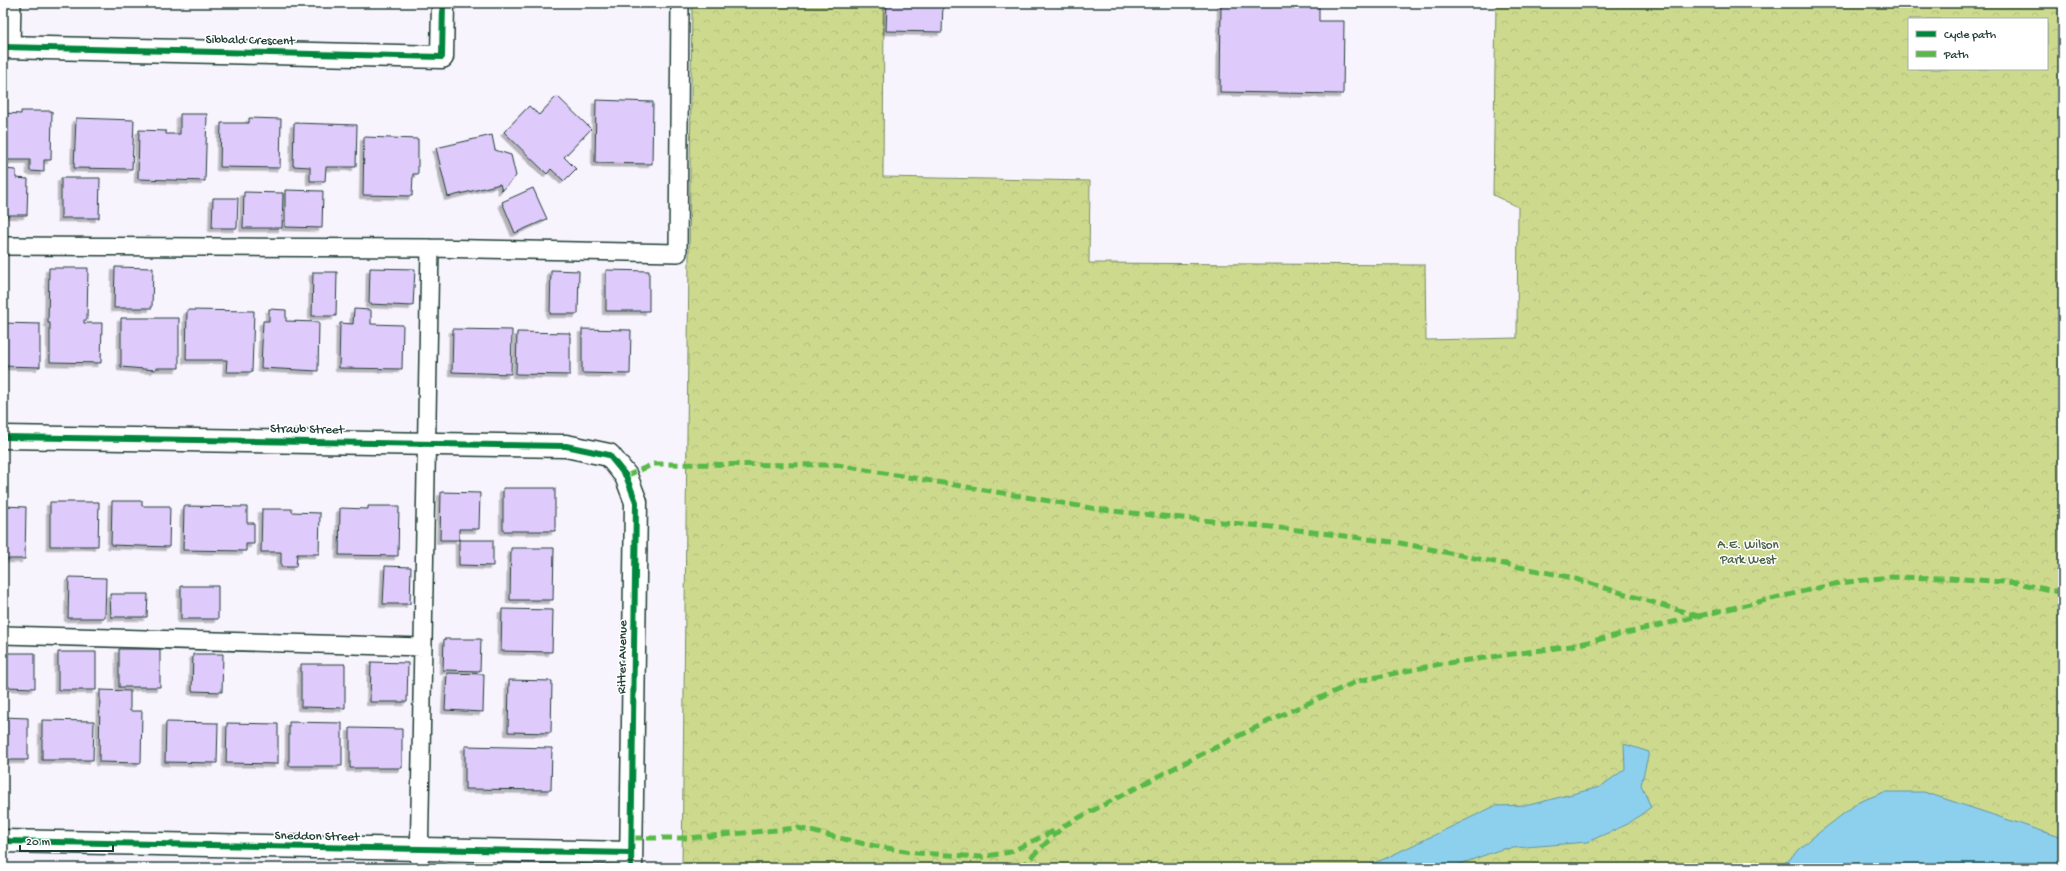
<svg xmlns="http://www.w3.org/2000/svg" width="2066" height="871" font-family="'Gochi Hand',sans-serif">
	<defs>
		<pattern id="park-crowns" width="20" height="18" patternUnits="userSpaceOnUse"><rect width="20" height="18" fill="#cdda8e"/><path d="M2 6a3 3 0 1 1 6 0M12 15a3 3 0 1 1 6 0" fill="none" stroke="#b0bc7b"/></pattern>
		<filter id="shadow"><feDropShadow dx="-3.5" dy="3.5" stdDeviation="0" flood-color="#0004"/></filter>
	</defs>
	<rect width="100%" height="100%" fill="#f8f4fe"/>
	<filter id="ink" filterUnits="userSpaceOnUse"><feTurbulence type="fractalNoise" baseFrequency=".025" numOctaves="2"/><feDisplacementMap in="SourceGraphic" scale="8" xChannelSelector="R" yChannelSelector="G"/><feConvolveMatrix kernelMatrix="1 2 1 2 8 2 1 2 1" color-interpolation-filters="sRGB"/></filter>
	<g filter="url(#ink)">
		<!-- park -->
		<path fill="url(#park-crowns)" stroke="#768c61" fill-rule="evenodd" d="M692 3H884L883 177 1090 181 1089 263 1425 265 1426 340 1517 338 1518 207 1493 195 1496 3H2063V868H682ZM1909 19H2047V69H1909Z"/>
		<!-- water -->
		<path fill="#8dd0ee" stroke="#6195a4" d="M1624 744 1649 752 1641 785 1651 807 1628 824 1587 842 1502 849 1449 868H1361L1384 859 1495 806 1529 805 1600 787 1625 769Z
			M1884 792H1924L2063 838V868H1779L1812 838 1859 802Z"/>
		<!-- building -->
		<path fill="#decafb" stroke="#1f3d34" filter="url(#shadow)" d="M887 3H943L942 32 886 31Z
			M1221 3H1319V21H1344L1343 94 1220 92Z
			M557 96 591 129 564 157 576 169 564 181 551 169 547 174 504 132 529 106 539 115Z
			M596 100 653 102 652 164 595 163Z
			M21 111H52L51 160H44V172L30 171V160H3V113L21 114Z
			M180 114H207L205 181 138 179 139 130 166 131V134H180Z
			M76 118 134 120 132 169 74 168Z
			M249 118 281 119 280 168 220 167 221 123H249Z
			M294 123 357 125 356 167H326L325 181H310V167L293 166Z
			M492 135 495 150 511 155 516 176 502 191 500 184 448 197 436 148Z
			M364 137 418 139V174H413L412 196 363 195Z
			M3 169 16 170V178L28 179 27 215H3Z
			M61 178H100L99 218H61Z
			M533 188 547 219 515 233 502 202Z
			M285 190 323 191 322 228 285 227Z
			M244 192 283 193 282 228H243Z
			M213 198H238L237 228H212Z
			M115 267 153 268 152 308H114Z
			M49 268H88L87 320H84V323H102L101 363 50 362V323H48Z
			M370 268 415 269 413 306 369 304Z
			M551 270 579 271 578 314H550Z
			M606 270 649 271V311H606Z
			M313 272H337L336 316H312Z
			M269 309 286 310V321L319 322 318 371 261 368 263 321H269Z
			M354 309 371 310V324L403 325 402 369 339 368 340 323 353 324Z
			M187 310 254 311 252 372H226L227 360H186Z
			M121 318H179V368H156L155 370 121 367Z
			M3 323 40 324V367L3 366Z
			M453 329 512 330 511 374 452 372Z
			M582 329 631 330 630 374 582 373Z
			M517 332 570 333V375L516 374Z
			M503 488H555V531H503Z
			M441 492 480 493 479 529H459V540H440Z
			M112 501H142V506H170L169 547 111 545Z
			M50 502H99L98 546H50Z
			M3 506 26 507 25 559H3Z
			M184 506 247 507V523H254V544H246V551L183 550Z
			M368 506H399L398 556 339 555 340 508 368 509Z
			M262 509H292V512L320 513 319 554H297L296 567H281V552H261Z
			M459 540H493V566L459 565Z
			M511 548H554L553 600H510Z
			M385 566 411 567 410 604H383Z
			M69 577 106 578 105 618H68Z
			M181 586H218V619H181Z
			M110 594H148L147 617H111Z
			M502 609 553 610 552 652 501 651Z
			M444 639H481L480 671 443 670Z
			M119 649H160V687H119Z
			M58 652H96V690H58Z
			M7 653H35V688L7 687Z
			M193 654H223L222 692 192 691Z
			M371 662 408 663 407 702H370Z
			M301 664H345V708L301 707Z
			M447 673 484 674 483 712 445 710Z
			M509 680 552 681 551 733 508 732Z
			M100 690 130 691V711H142L141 763 99 762Z
			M3 717 28 718V760H3Z
			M42 720 94 721 93 760H42Z
			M166 722 218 723 217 763 165 762Z
			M289 722 342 723V766H289Z
			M227 723 278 724V764L226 763Z
			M350 728 402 729V768H350Z
			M465 746 552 748 551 790 465 789Z"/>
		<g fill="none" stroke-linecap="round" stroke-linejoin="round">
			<defs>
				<path id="service" d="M11 47 12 3
					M3 246 430 248 678 253 680 3
					M3 635 423 647
					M419 868 430 248"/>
				<path id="minor" d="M3 47 442 57 443 3
					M3 437 566 446 609 455 626 476 636 502 631 868
					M3 841 631 853"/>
			</defs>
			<!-- service casing -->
			<use href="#service" stroke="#1f3d34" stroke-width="20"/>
			<!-- minor casing -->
			<use href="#minor" stroke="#1f3d34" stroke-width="25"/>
			<!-- service -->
			<use href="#service" stroke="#fff" stroke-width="17"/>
			<!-- minor -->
			<use href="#minor" stroke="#fff" stroke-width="22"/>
			<!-- quiet -->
			<path stroke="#58b947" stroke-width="5" stroke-dasharray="10 5" stroke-linecap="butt" d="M626 476 654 464 837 465 1103 510 1290 529 1400 543 1569 577 1698 616
				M632 838H689L798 828 869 845 917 853 982 857 1010 852 1058 829
				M1020 868 1065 825 1178 766 1277 717 1358 681 1440 664 1571 646 1839 583 1889 577 1950 578 2018 583 2063 593"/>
			<defs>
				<path id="cycleway" d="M3 47 442 57 443 3
					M3 437 566 446 609 455 626 476 636 502 631 868
					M3 841 631 853"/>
			</defs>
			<!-- cycleway casing -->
			<use href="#cycleway" stroke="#fff" stroke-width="8"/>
			<!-- cycleway -->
			<use href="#cycleway" stroke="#00873e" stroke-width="6"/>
		</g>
	</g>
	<g text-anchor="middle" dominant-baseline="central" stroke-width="3" stroke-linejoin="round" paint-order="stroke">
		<!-- street labels -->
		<g font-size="13" fill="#1f3d34" stroke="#fff">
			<text transform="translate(250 41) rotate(1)">Sibbald Crescent</text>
			<text transform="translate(307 430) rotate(1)">Straub Street</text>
			<text transform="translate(623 657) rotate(-89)">Ritter Avenue</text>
			<text transform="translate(317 837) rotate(1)">Sneddon Street</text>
		</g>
		<!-- park labels -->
		<g font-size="13" fill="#4a644a" stroke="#fff">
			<text x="1748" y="545">A.E. Wilson<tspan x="1748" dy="15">Park West</tspan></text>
		</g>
	</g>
	<!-- margin -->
	<rect width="2066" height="871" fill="none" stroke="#fff" stroke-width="16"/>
	<rect x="8" y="8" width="2050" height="855" fill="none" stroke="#1f3d34" stroke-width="1.5" filter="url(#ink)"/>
	<!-- legend -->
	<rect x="1908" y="18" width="140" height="52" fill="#ffffff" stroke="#a5b1ae"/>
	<rect x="1916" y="31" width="20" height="6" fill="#00873e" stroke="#a5b1ae"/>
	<text x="1944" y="38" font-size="12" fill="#1f3d34">Cycle path</text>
	<rect x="1916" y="51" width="20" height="6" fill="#58b947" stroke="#a5b1ae"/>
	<text x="1944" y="58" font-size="12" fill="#1f3d34">Path</text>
	<!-- scale -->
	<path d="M20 845v6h93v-6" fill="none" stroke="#1f3d34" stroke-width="2"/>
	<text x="26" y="845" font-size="12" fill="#1f3d34" stroke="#ffffff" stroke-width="3" paint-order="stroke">20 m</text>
</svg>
